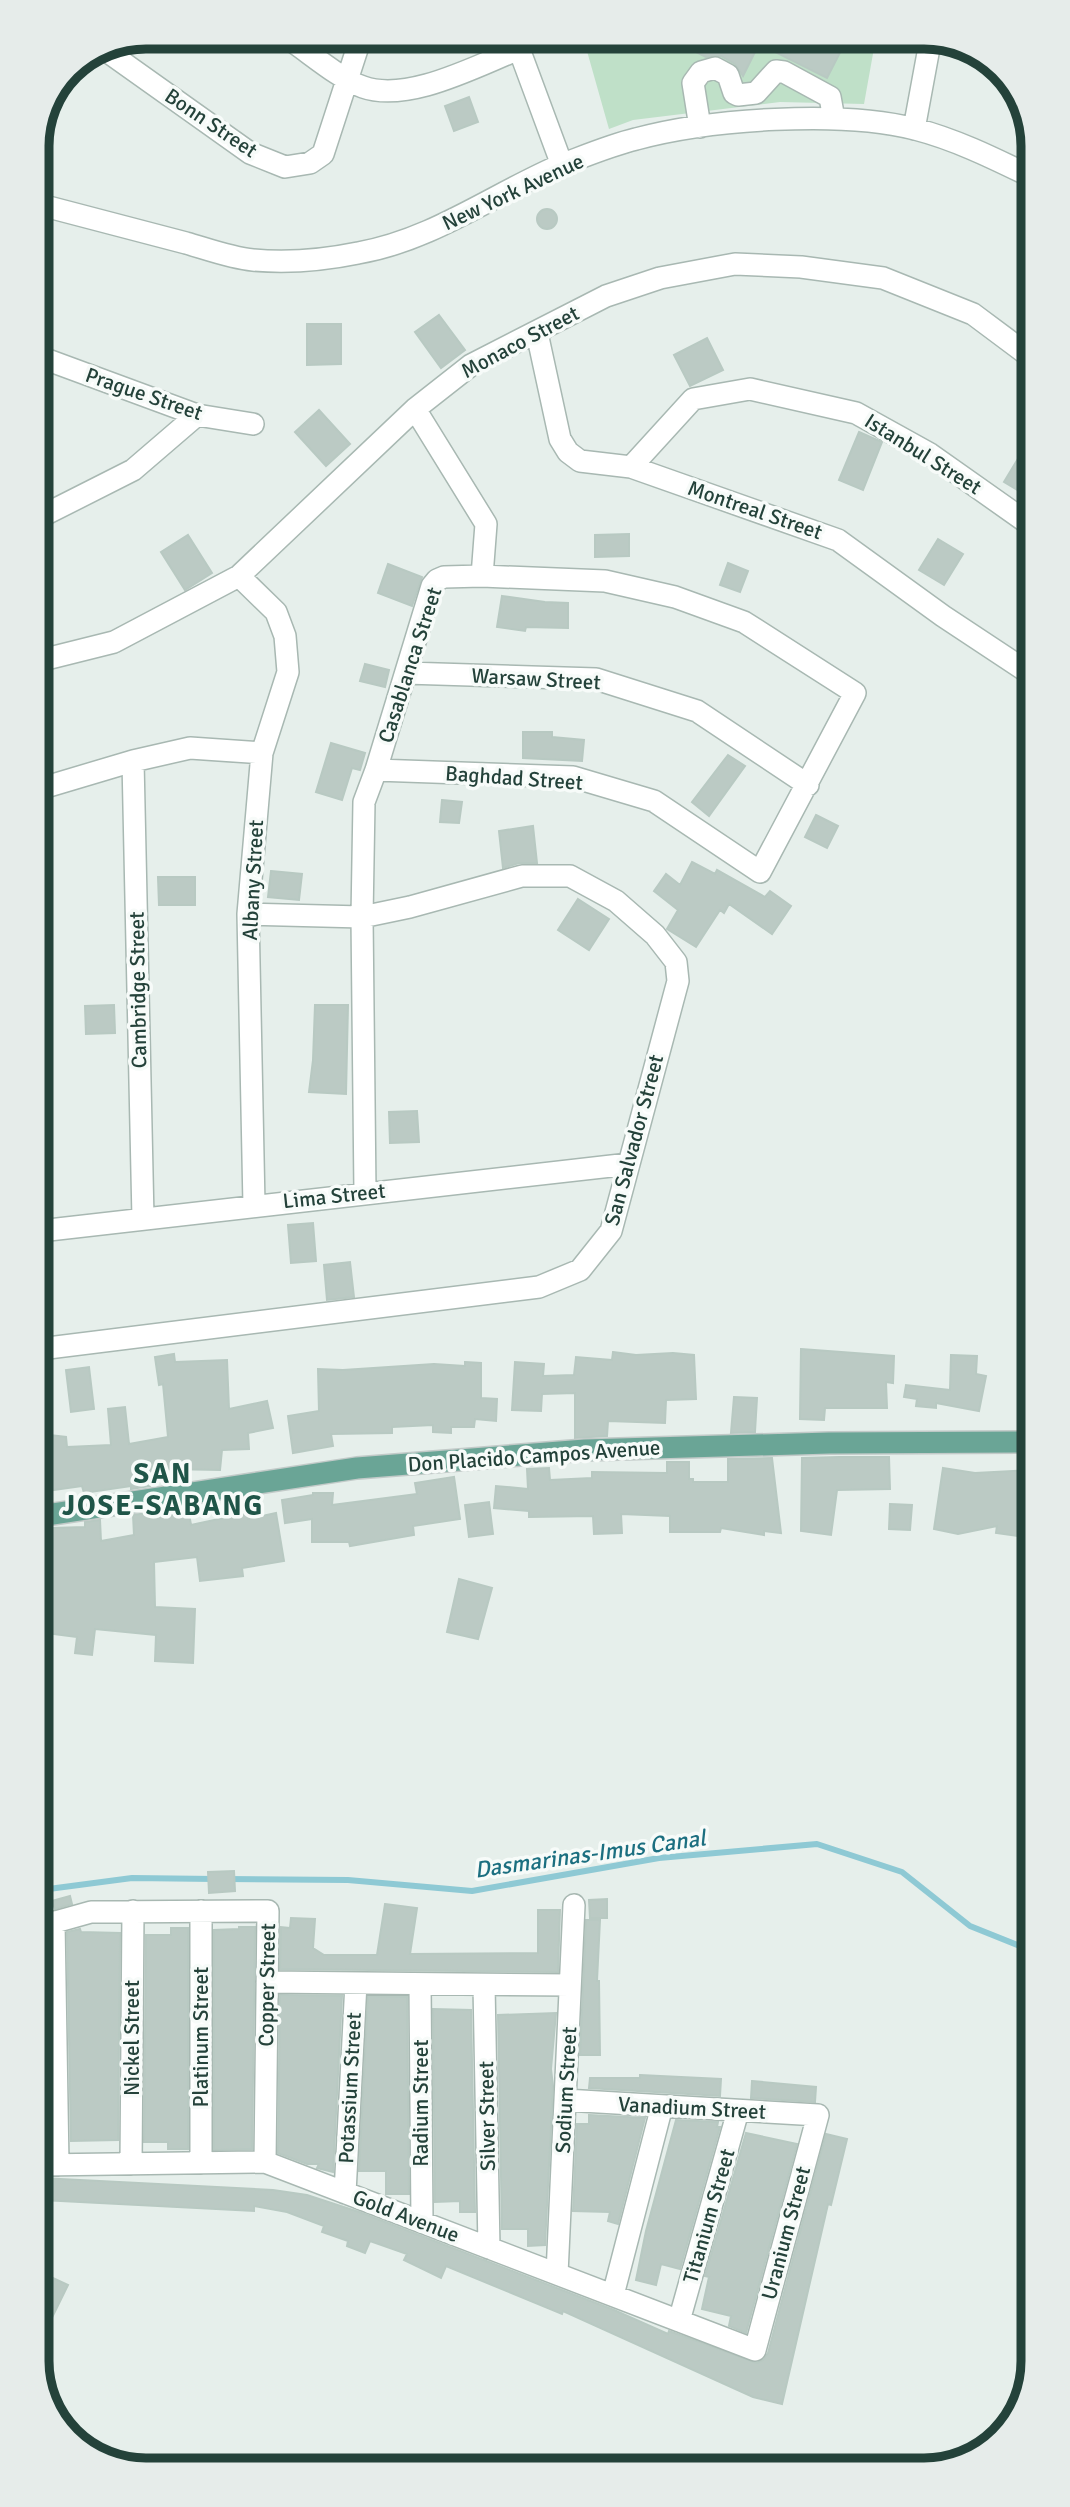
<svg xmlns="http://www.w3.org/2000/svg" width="1070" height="2507" font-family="Signika,sans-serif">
	<rect width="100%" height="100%" fill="#e6efeb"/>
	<!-- built -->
	<path fill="#d4dfda" d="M1030 1157 1031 1341 1028 1340 1019 1177Z"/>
	<!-- green -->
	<path fill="#bfe0c8" d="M583 37H876L864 104 780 102 633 120 609 129Z"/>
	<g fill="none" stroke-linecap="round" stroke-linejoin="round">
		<!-- stream -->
		<path stroke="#8ec9d4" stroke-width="6" d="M226 1879 348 1880 472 1891 659 1858 817 1844 902 1872 970 1926 1032 1951
			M41 1890 132 1878 215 1879"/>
	</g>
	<!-- building -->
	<path fill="#bbcac4" stroke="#b8c9c2" stroke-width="2" d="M666 37H848L827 78 759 44 743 76 735 64 721 56 706 57Z
		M469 97 478 122 454 131 445 106Z
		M537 219a10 10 0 1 1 20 0a10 10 0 1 1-20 0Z
		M439 315 465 350 441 368 415 332Z
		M307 324H341V364L307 365Z
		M707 338 723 370 690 386 674 355Z
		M319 410 350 444 326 466 295 432Z
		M859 432 882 442 863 490 839 480Z
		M1028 442V464L1029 497 1004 482Z
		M629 534V556L595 557V535Z
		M188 535 212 573 185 590 161 552Z
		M938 539 963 554 944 585 919 570Z
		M728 563 748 571 740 592 720 585Z
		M388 564 422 577 412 606 378 593Z
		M502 596 545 602 568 603V628L526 627 525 631 497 627Z
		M365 664 389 670 385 687 360 681Z
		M523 732H552V737L584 740 582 761 523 758Z
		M331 743 365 753 360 770 352 768 342 800 316 792Z
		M728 755 745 766 709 816 692 802Z
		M442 800 462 802 459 823 440 822Z
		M816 815 838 826 827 848 805 837Z
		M533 826 537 863H519L503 868 499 831Z
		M692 862 715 874 717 870 765 897 770 891 791 906 772 934 729 904 724 913 720 910 696 947 667 929 678 910 654 891 666 874 680 885Z
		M271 871 302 874 299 900 268 897Z
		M158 877H195V905H159Z
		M578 899 609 919 589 950 558 930Z
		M114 1005 115 1033 86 1034 85 1006Z
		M315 1005H348L346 1094 309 1092 313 1060Z
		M417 1111 419 1142 390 1143 389 1112Z
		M313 1223 316 1261 291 1263 288 1225Z
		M350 1262 354 1297 327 1300 324 1265Z
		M801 1349 894 1356 893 1383 886 1382 887 1408H825L824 1420 800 1419Z
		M613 1352 636 1355 673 1353 694 1355 696 1399 666 1400 665 1423 608 1421 607 1436 575 1438V1393L542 1394 541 1411 512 1410 515 1362 544 1364 543 1376 574 1375 576 1357 612 1360Z
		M174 1354 175 1362 227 1360 229 1409 267 1401 273 1428 248 1433 249 1449 222 1450 220 1470 167 1469 169 1479 150 1483V1486L131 1489V1486L84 1493 82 1486 46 1491 40 1434 66 1437 67 1447 111 1445 108 1409 125 1407 129 1444 168 1437 163 1384 159 1385 155 1357Z
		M951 1355 977 1356 976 1374 986 1376 979 1411 936 1403V1408L916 1406 917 1399 904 1397 906 1385 950 1390Z
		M465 1362 481 1363V1398L497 1399 496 1421 475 1419 474 1427H451V1433L433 1432V1425L392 1427V1433L331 1434 333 1446 293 1453 288 1416 319 1411 318 1369 343 1370 434 1364 465 1366Z
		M89 1367 94 1409 71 1412 66 1370Z
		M734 1397 757 1398 755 1432 731 1433Z
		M839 1457H889L890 1489 837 1490 831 1535 801 1531 802 1458Z
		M772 1458 781 1533 764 1531V1535L721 1528 720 1532H670V1516L621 1514 622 1533 594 1534 593 1516 529 1517V1511L494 1508 496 1486 528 1489 527 1469 549 1468 550 1480 592 1478V1472L667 1473V1462H689V1479H693V1482H728V1459Z
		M943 1468 975 1473 1031 1470V1512L1022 1510 1018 1536 996 1533 997 1526 958 1534 934 1529Z
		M454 1477 460 1519 413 1526 414 1535 350 1546 349 1542H312V1519L285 1523 282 1500 313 1495V1493H333L332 1505 417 1494 415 1483Z
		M489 1502 493 1534 469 1537 465 1505Z
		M890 1504 912 1505 910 1530 889 1529Z
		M188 1508 191 1525 247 1513 248 1519 276 1513 284 1561 242 1568 243 1576 200 1581 197 1557 154 1562 155 1607 195 1609 193 1663 155 1661 156 1635 95 1629 92 1655 75 1653 77 1637 45 1633 49 1600 41 1602 40 1549 53 1548 52 1528 85 1527V1522L100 1520 101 1541 134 1535 133 1515Z
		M459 1579 492 1588 478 1639 447 1632Z
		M234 1871 235 1891 209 1893 208 1872Z
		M70 1896 72 1904 55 1909 52 1901Z
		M607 1899V1918H590L589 1900Z
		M385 1904 417 1908 410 1954 538 1953V1910H560L558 1972 280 1969 281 1927 290 1928 291 1918 315 1919 313 1948 324 1955H377Z
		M586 1920H600L597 1981H599L600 2055H580Z
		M239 1927H255L252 2149 214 2150V1930L239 1929Z
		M171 1928H188V2149H168V2142H144L146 1935H171Z
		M80 1929 81 1932 120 1933 118 2140 71 2141 67 1932Z
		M41 1952 44 2141H42Z
		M280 1995 342 1996 333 2172 317 2168 319 2164H307L278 2153Z
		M368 1996 407 1997 409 2194H386V2171H359Z
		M433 2009 471 2010 475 2212H460V2201L435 2202Z
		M556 2013 551 2069 553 2086 545 2245 528 2246V2229H502L498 2015Z
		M640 2075 721 2079 720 2096 589 2088 590 2078H640Z
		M752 2081 816 2087 815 2102 751 2098Z
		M589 2115 645 2118 618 2224 608 2221 610 2212 573 2211 577 2124H589Z
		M676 2120 718 2122 717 2127H720L680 2269 661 2264 656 2285 636 2280 646 2231Z
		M746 2133 797 2144 746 2333 729 2326 731 2316 702 2309 709 2277 705 2276Z
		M826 2134 847 2139 831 2205 828 2204 782 2404 753 2397 563 2311 562 2314 446 2266 441 2278 404 2260 407 2254 370 2241 365 2253 347 2246 348 2241 322 2232 324 2226 287 2212 254 2206V2211L42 2200V2178L273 2190 307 2195 359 2212 614 2310 668 2334 669 2331 757 2363 763 2360 768 2353Z
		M42 2273 68 2285 42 2338Z"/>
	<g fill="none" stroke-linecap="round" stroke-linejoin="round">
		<defs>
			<path id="minor" d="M286 37C309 52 338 78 363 87 408 103 476 66 519 49
				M517 37 519 49 562 165
				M108 52 250 153 285 167 310 163 323 154 361 37
				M700 127 693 83 701 72 715 68 728 75 734 93 738 95 756 93 776 71 784 72 830 97 834 119
				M914 129 931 37
				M37 204C87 217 136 230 186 243 207 249 231 258 253 260 287 263 324 260 358 253 433 240 493 194 561 165 585 156 611 145 636 139 710 119 841 110 915 129 954 139 991 157 1028 175
				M537 333 560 439 568 452 580 461 631 467 838 540 943 616 1029 673
				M37 356 197 415 253 424
				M415 409 486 524 482 576
				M631 467 693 399 750 389 856 413 930 454 1029 524
				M38 518 133 470 197 415
				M239 576 276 612 285 636 288 672 262 753 248 914 254 1205
				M38 661 114 642 239 576 415 409 471 365 606 296 660 278 735 264 801 267 883 278 973 314 1028 355
				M406 673 596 679 697 711 808 785
				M133 761 143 1219
				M39 789 133 761 190 748 262 753
				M365 1193 362 917 364 802 376 770 432 586 437 580 444 577 482 576 605 581 675 597 744 622 855 693 760 872 654 801 573 777 376 770
				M40 1231 629 1164
				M40 1349 539 1287 580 1270 611 1231 678 981 676 962 655 935 616 901 570 876H522L410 907 362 917 248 914
				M54 1922 58 2165
				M41 1926 91 1912 268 1911 265 2162
				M267 1982 570 1985
				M420 1984 422 2222
				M484 1985 489 2248
				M201 2163V1911
				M131 2164 133 1911
				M42 2165 265 2162 755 2350 818 2115 565 2100
				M345 2193 356 1983
				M557 2274 574 1905
				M613 2295 662 2106
				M679 2321 738 2111"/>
			<path id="major" d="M40 1516 357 1468 585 1450 829 1443 1031 1442"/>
		</defs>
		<!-- minor casing -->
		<use href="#minor" stroke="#a8b8b2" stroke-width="24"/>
		<!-- major casing -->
		<use href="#major" stroke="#c2cac8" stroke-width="24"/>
		<!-- minor -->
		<use href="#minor" stroke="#fff" stroke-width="21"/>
		<!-- major -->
		<use href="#major" stroke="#6aa596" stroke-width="21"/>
	</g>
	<g text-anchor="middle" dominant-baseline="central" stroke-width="7" stroke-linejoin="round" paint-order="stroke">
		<!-- street labels -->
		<g font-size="21" fill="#24423a" stroke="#f7fbf9">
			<text transform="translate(211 123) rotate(34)">Bonn Street</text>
			<text transform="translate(513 192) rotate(-25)">New York Avenue</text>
			<text transform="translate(520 342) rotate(-28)">Monaco Street</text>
			<text transform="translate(144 394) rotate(19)">Prague Street</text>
			<text transform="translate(923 454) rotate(32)">Istanbul Street</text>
			<text transform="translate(755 510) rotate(19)">Montreal Street</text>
			<text transform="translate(410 665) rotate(-72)">Casablanca Street</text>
			<text transform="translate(536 679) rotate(3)">Warsaw Street</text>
			<text transform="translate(514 778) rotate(4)">Baghdad Street</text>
			<text transform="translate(253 880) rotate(-87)">Albany Street</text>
			<text transform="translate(138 990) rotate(-91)">Cambridge Street</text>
			<text transform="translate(634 1140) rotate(-75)">San Salvador Street</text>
			<text transform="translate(334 1196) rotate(-6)">Lima Street</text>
			<text transform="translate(534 1456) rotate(-4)">Don Placido Campos Avenue</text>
			<text transform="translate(267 1985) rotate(-89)">Copper Street</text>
			<text transform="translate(201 2037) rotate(-90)">Platinum Street</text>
			<text transform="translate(132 2038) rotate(-90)">Nickel Street</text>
			<text transform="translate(350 2088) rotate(-87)">Potassium Street</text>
			<text transform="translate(566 2090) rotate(-87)">Sodium Street</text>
			<text transform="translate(421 2103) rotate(-90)">Radium Street</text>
			<text transform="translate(692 2108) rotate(3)">Vanadium Street</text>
			<text transform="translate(487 2116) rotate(-91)">Silver Street</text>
			<text transform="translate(406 2216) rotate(21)">Gold Avenue</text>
			<text transform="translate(709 2216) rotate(-74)">Titanium Street</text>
			<text transform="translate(786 2233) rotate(-75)">Uranium Street</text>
		</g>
		<!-- water labels -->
		<g font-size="23" font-style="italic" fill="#1c6f80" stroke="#f7fbf9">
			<text transform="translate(590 1854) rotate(-8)">Dasmarinas-Imus Canal</text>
		</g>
		<!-- district labels -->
		<g font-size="28" font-weight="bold" letter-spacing="2" fill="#1f5548" stroke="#f7fbf9">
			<text x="163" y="1474">SAN<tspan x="163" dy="32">JOSE-SABANG</tspan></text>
		</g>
	</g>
	<!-- crop -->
	<path d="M0 0H1070V2507H0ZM146 49H924A97 97 0 0 1 1021 146V2361A97 97 0 0 1 924 2458H146A97 97 0 0 1 49 2361V146A97 97 0 0 1 146 49Z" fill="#e6ecea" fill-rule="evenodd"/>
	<path fill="none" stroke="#24423a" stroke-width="9" d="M146 49H924A97 97 0 0 1 1021 146V2361A97 97 0 0 1 924 2458H146A97 97 0 0 1 49 2361V146A97 97 0 0 1 146 49Z"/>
</svg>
